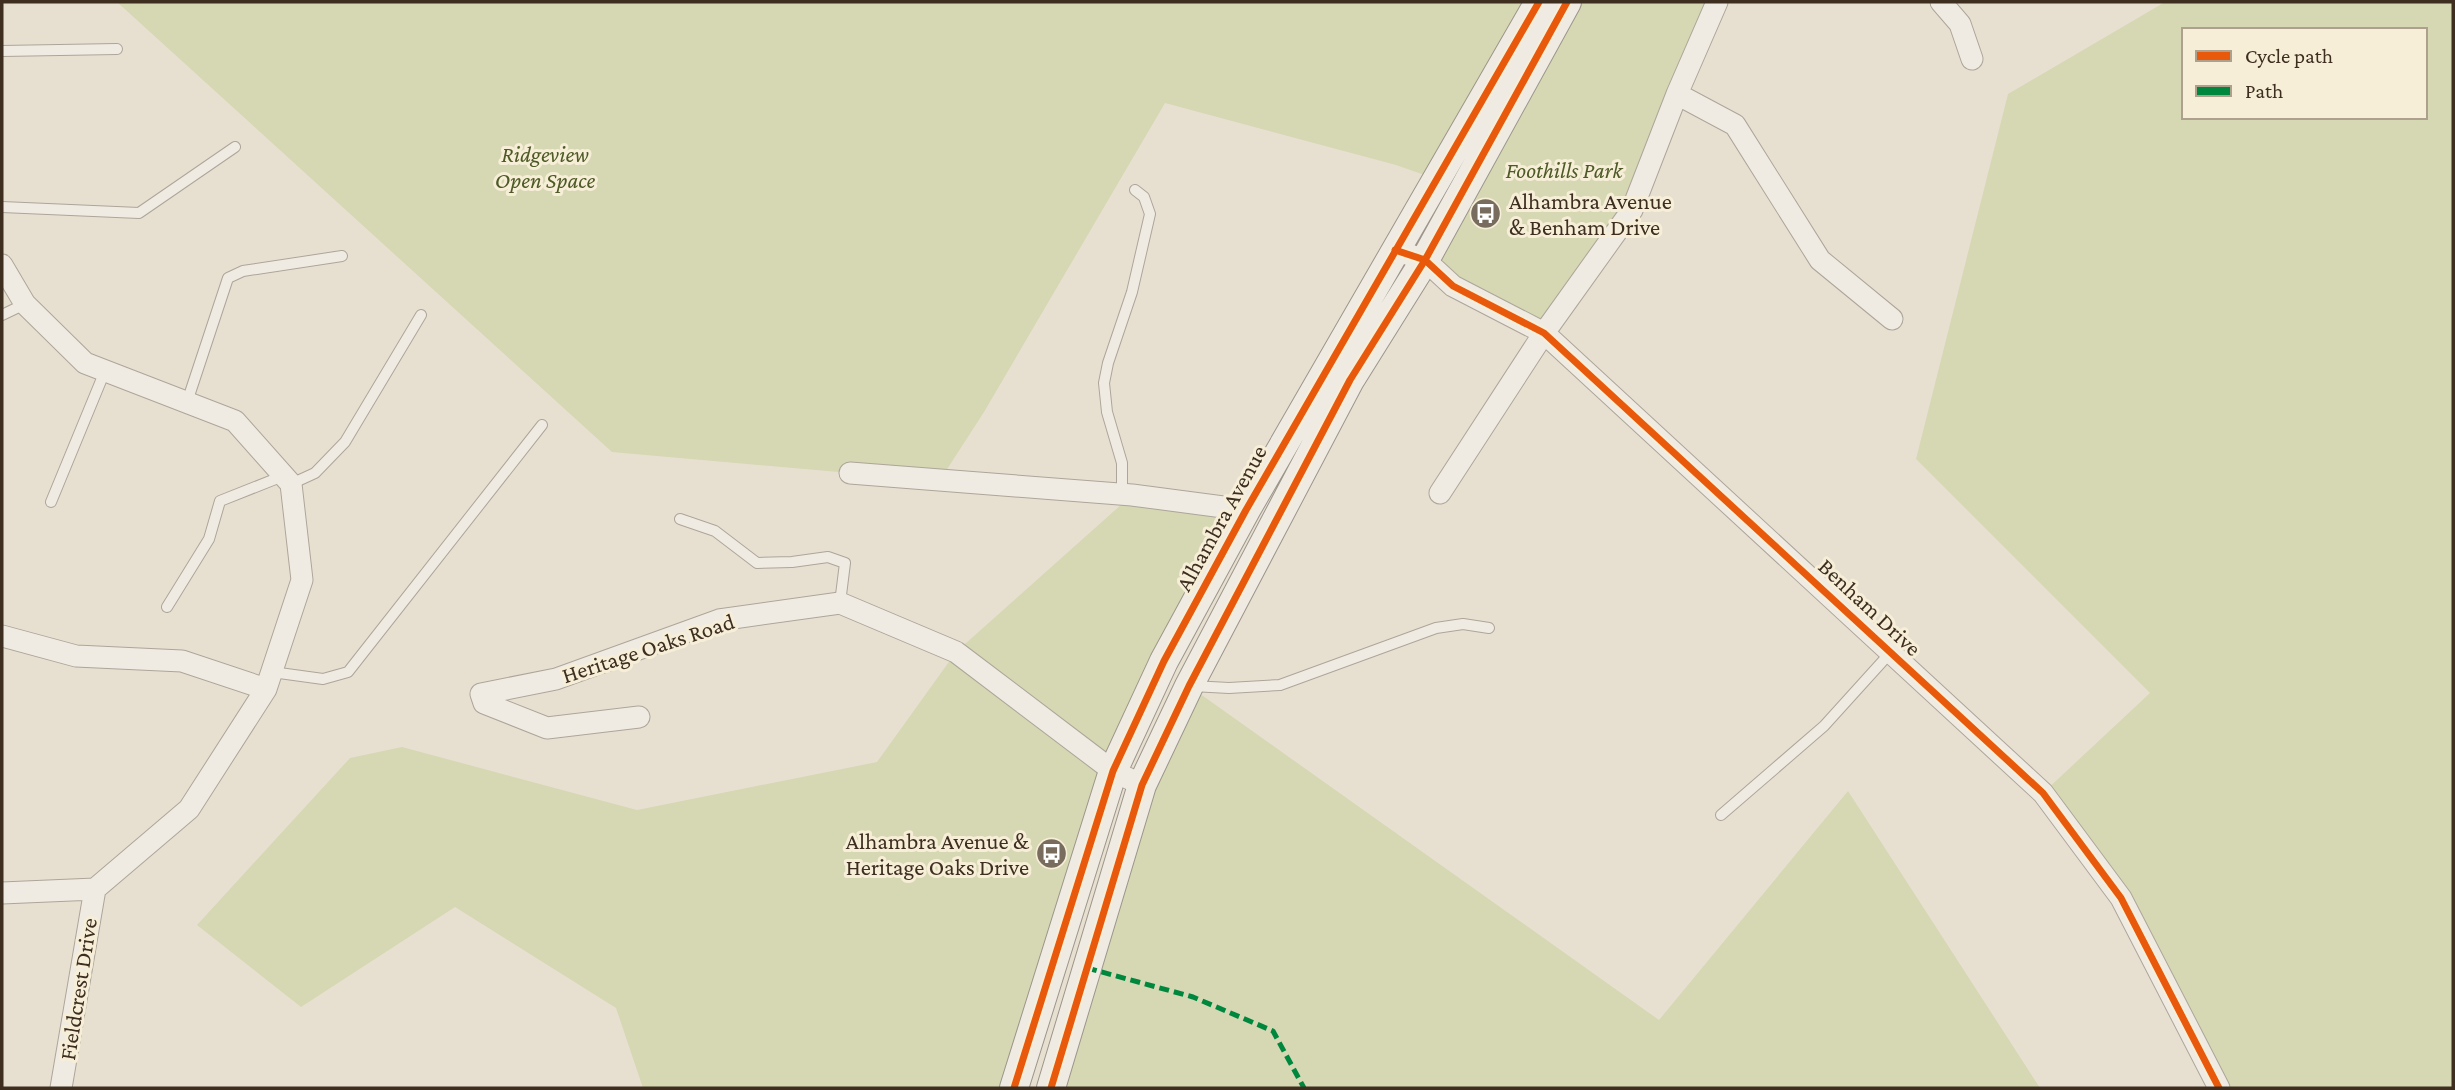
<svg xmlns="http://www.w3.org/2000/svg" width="2455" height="1090" font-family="'Crimson Pro',serif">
	<rect width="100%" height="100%" fill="#e7e0d1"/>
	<!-- green -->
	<path fill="#d6d7b3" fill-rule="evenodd" d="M117 2H1539L1436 179 1396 165 1165 103 984 412 942 477 850 473 612 452Z
		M1567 2H1717L1632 210 1544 333 1425 260Z
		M2165 2H2453V1088H2219L2121 898 2043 793 2150 693 1916 459 2008 94ZM2184 30H2425V117H2184Z
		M1132 495 1246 510 1164 661 1014 1088H643L616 1008 455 907 301 1007 197 925 350 758 402 747 637 810 877 762 956 652Z
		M1189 686 1659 1020 1848 791 2040 1088H1051Z"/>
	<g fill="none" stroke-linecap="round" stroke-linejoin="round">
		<defs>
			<path id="service" d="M2 51 117 49
				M2 207 139 213 235 147
				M2 315 25 304
				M187 402 228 278 243 271 342 256
				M291 484 315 473 345 442 421 315
				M1122 495V463L1107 412 1104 383 1108 363 1132 292 1150 214 1144 197 1135 190
				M51 502 105 371
				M680 519 715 531 757 563 792 562 828 557 845 563 840 603
				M167 607 209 539 220 501 283 476
				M272 672 323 679 348 672 542 425
				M1192 686 1229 688 1280 685 1436 628 1463 624 1489 628
				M1721 815 1824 726 1891 652"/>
			<path id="minor" d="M1941 2 1960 24 1972 59
				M1677 94 1735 125 1820 260 1892 319
				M1395 250 1425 260 1453 286 1544 333 2043 793 2121 898 2219 1088
				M2 265 25 304 85 363 235 421 291 484 302 580 266 689 189 809 95 889 2 893
				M850 473 1132 495 1246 510
				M1440 493 1544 333 1632 210 1677 94 1717 2
				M2 636 76 656 182 661 266 689
				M639 717 547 728 484 703 481 694 556 679 719 620 840 603 956 652 1113 771 1142 785
				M61 1088 95 889"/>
			<path id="secondary" d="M1014 1088 1113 771 1164 661 1246 510 1539 2
				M1051 1088 1142 785 1189 686 1350 380 1425 260 1567 2"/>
		</defs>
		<!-- service casing -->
		<use href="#service" stroke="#ada599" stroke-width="12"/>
		<!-- minor casing -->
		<use href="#minor" stroke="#ada599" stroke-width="23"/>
		<!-- secondary casing -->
		<use href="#secondary" stroke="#9c958a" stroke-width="30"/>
		<!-- service -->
		<use href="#service" stroke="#efebe3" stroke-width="10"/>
		<!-- minor -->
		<use href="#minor" stroke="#efebe3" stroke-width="21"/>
		<!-- secondary -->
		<use href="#secondary" stroke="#efebe3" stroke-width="28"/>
		<!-- quiet -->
		<path stroke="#00873e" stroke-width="5" stroke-dasharray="10 5" stroke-linecap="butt" d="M1087 968 1193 997 1273 1031 1304 1088"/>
		<defs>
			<path id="cycleway" d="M1395 250 1425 260 1453 286 1544 333 2043 793 2121 898 2219 1088
				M1014 1088 1113 771 1164 661 1246 510 1539 2
				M1051 1088 1142 785 1189 686 1350 380 1425 260 1567 2"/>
		</defs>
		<!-- cycleway casing -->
		<use href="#cycleway" stroke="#f7eed8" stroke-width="11"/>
		<!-- cycleway -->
		<use href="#cycleway" stroke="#e8590c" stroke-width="7"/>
	</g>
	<!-- icons -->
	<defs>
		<symbol id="bus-disc" viewBox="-11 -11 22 22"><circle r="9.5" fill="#786c5e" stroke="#f7eed8"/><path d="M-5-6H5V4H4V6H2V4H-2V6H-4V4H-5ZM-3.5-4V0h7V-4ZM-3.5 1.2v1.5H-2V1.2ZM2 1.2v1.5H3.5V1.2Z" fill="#fff"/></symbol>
	</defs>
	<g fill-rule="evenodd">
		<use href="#bus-disc" x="1468" y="196" width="35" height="35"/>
		<use href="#bus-disc" x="1034" y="836" width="35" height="35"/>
	</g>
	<g text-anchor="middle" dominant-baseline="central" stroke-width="6" stroke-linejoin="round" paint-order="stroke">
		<!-- park labels -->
		<g font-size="23" font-style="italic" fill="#4d5a26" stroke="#f7eed8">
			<text x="545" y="154">Ridgeview<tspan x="545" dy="26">Open Space</tspan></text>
			<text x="1564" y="170">Foothills Park</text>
		</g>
		<!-- poi labels -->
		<g font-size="23" fill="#3d2e20" stroke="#f7eed8" text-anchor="start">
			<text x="1509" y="201">Alhambra Avenue<tspan x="1509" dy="26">&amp; Benham Drive</tspan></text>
			<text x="1029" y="841" text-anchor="end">Alhambra Avenue &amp;<tspan x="1029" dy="26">Heritage Oaks Drive</tspan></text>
		</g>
		<!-- street labels -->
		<g font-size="23" fill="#3d2e20" stroke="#f7eed8">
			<text transform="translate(1221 518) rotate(-61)">Alhambra Avenue</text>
			<text transform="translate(1870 607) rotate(43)">Benham Drive</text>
			<text transform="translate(648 648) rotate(-18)">Heritage Oaks Road</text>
			<text transform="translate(78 989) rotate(-81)">Fieldcrest Drive</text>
		</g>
	</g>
	<!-- border -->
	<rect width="2455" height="1090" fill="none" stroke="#3d2e20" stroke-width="7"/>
	<!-- legend -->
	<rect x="2182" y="28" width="245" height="91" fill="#f7eed8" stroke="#ada18e" stroke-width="2"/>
	<rect x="2196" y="51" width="35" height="10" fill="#e8590c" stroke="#ada18e" stroke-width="2"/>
	<text x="2245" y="63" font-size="21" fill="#3d2e20">Cycle path</text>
	<rect x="2196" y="86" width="35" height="10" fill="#00873e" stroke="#ada18e" stroke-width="2"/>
	<text x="2245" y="98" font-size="21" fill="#3d2e20">Path</text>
</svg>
